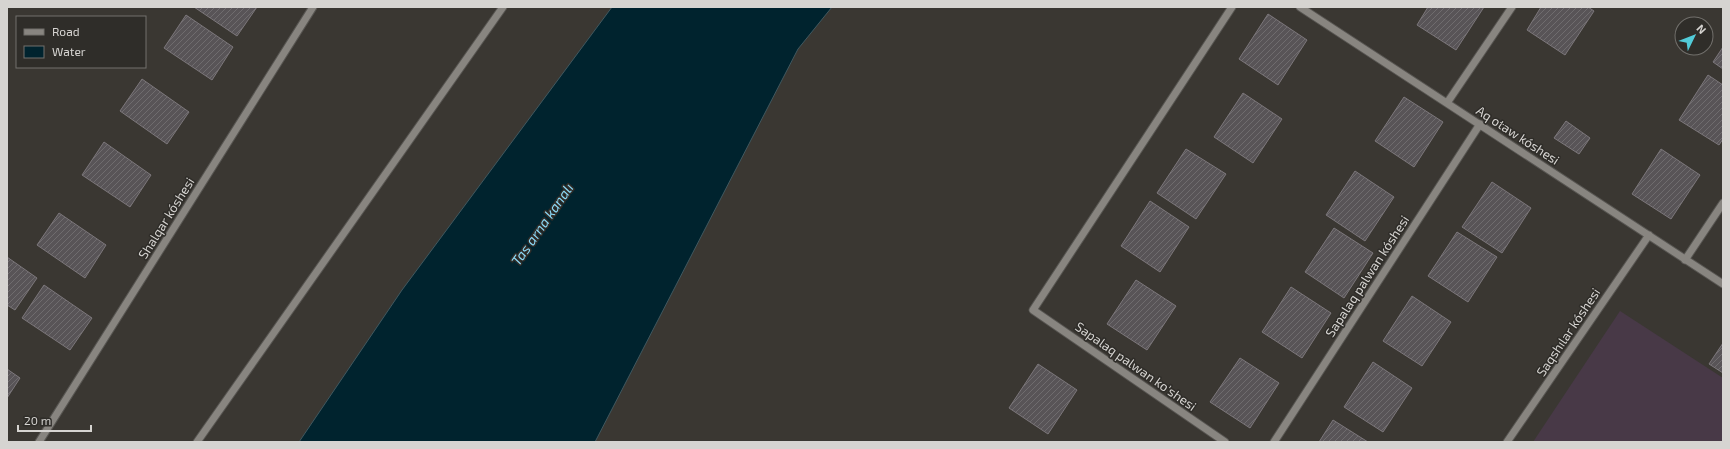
<svg xmlns="http://www.w3.org/2000/svg" width="1730" height="449" font-family="'Exo 2',sans-serif">
	<defs>
		<pattern id="building-hatch" width="6" height="6" patternUnits="userSpaceOnUse"><rect width="6" height="6" fill="#585457"/><path d="M-1 1l2-2M0 6l6-6M5 7l2-2" fill="none" stroke="#6f6c6e"/></pattern>
	</defs>
	<rect width="100%" height="100%" fill="#3a3732"/>
	<!-- education -->
	<path fill="#483947" d="M1620 311 1723 378V442H1533Z"/>
	<!-- water -->
	<path fill="#00232e" stroke="#40585f" d="M612 7H832L798 49 595 442H299L402 290Z"/>
	<!-- building -->
	<path fill="url(#building-hatch)" stroke="#7c777b" d="M194 7H257L237 36Z
		M1428 7H1484L1456 50 1417 25Z
		M1541 7H1588L1594 11 1565 55 1527 30Z
		M1268 14 1307 40 1278 85 1239 59Z
		M186 15 233 47 212 80 164 48Z
		M1723 47V69L1713 62Z
		M1708 75 1723 85V139L1719 145 1679 120Z
		M142 79 189 112 167 144 120 111Z
		M1243 93 1282 119 1253 163 1214 137Z
		M1404 97 1443 122 1414 167 1375 141Z
		M1566 121 1590 138 1579 154 1554 138Z
		M104 142 151 175 130 207 82 175Z
		M1186 149 1226 174 1196 219 1157 193Z
		M1661 149 1700 175 1671 219 1632 194Z
		M1355 171 1394 197 1365 241 1326 215Z
		M1492 182 1531 208 1502 253 1462 227Z
		M1150 201 1189 227 1160 272 1121 246Z
		M59 213 106 245 85 278 37 245Z
		M1334 228 1373 253 1344 298 1305 272Z
		M1457 232 1497 257 1468 302 1428 276Z
		M7 257 37 278 15 310 7 305Z
		M1136 280 1176 306 1147 350 1107 324Z
		M44 285 92 318 70 350 22 318Z
		M1291 287 1331 313 1302 358 1262 332Z
		M1412 296 1451 322 1422 366 1383 341Z
		M1723 343V373L1709 364Z
		M1240 358 1279 383 1250 428 1210 402Z
		M1373 362 1412 388 1383 432 1344 407Z
		M1038 364 1077 390 1048 434 1009 408Z
		M7 369 20 378 7 398Z
		M1333 420 1368 442H1319Z"/>
	<g fill="none" stroke-linecap="round" stroke-linejoin="round">
		<defs>
			<path id="minor" d="M1300 7 1723 284
				M1447 103 1512 7
				M1685 260 1723 203
				M39 442 313 7
				M197 442 503 7
				M1225 442 1033 310 1232 7
				M1274 442 1480 124
				M1507 442 1649 235"/>
		</defs>
		<!-- minor casing -->
		<use href="#minor" stroke="#575551" stroke-width="9"/>
		<!-- minor -->
		<use href="#minor" stroke="#888580" stroke-width="7"/>
	</g>
	<g text-anchor="middle" dominant-baseline="central" stroke-width="3" stroke-linejoin="round" paint-order="stroke">
		<!-- street labels -->
		<g font-size="13" fill="#d6d4d1" stroke="#2f2d29">
			<text transform="translate(1518 135) rotate(33)">Aq otaw kóshesi</text>
			<text transform="translate(166 218) rotate(-58)">Shalqar kóshesi</text>
			<text transform="translate(1367 276) rotate(-57)">Sapalaq palwan kóshesi</text>
			<text transform="translate(1568 332) rotate(-56)">Saqshılar kóshesi</text>
			<text transform="translate(1136 366) rotate(35)">Sapalaq palwan ko'shesi</text>
		</g>
		<!-- water labels -->
		<g font-size="14" font-style="italic" fill="#8cdbf9" stroke="#2f2d29">
			<text transform="translate(542 224) rotate(-55)">Tas arna kanalı</text>
		</g>
	</g>
	<!-- border -->
	<rect width="1730" height="449" fill="none" stroke="#d6d4d1" stroke-width="16"/>
	<!-- legend -->
	<rect x="16" y="16" width="130" height="52" fill="#2f2d29" stroke="#72706c"/>
	<rect x="24" y="29" width="20" height="6" fill="#888580" stroke="#72706c"/>
	<text x="52" y="36" font-size="12" fill="#d6d4d1">Road</text>
	<rect x="24" y="46" width="20" height="12" fill="#00232e" stroke="#72706c"/>
	<text x="52" y="56" font-size="12" fill="#d6d4d1">Water</text>
	<!-- north arrow -->
	<g transform="translate(1694 36) rotate(47)"><circle r="19" fill="#2f2d29" stroke="#72706c"/>
	<path d="M0-3L7 15L0 10L-7 15Z" fill="#52cbd8"/>
	<text y="-6" font-size="11" font-weight="bold" text-anchor="middle" fill="#d6d4d1">N</text>
	</g>
	<!-- scale -->
	<path d="M18 425v6h73v-6" fill="none" stroke="#d6d4d1" stroke-width="2"/>
	<text x="24" y="425" font-size="12" fill="#d6d4d1" stroke="#2f2d29" stroke-width="3" paint-order="stroke">20 m</text>
</svg>
